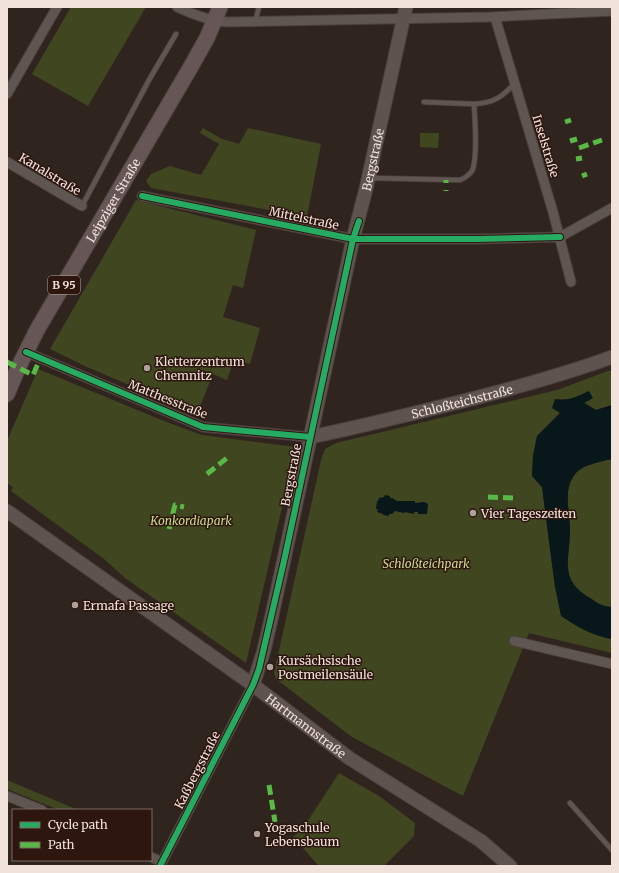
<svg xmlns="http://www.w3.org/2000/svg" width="619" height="873" font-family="Merriweather,serif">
	<rect width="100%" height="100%" fill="#30241f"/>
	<!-- green -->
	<path fill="#3f4620" d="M71 7H146L88 106 32 74Z
		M203 128 222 139 239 144 248 128 321 144 307 217 151 188 146 181 151 174 170 166 201 175 219 144 200 133Z
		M420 133H439L438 148 420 147Z
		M136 200 256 230 243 288 233 285 223 317 260 328 250 364 234 360 227 380 213 374 197 414 87 367 50 349Z
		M38 369 164 421 202 435 296 447 246 663 125 578 104 559 11 491 13 487 7 483V441Z
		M612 370V405L596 410 583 402 589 391C578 397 568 401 555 399L560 413 537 436 533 456 532 476 542 487 555 587 605 638 612 639V653L529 633 463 796 352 737 276 679 274 673 321 460 325 449 336 443 557 390 605 372Z
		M612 459V607C603 607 597 603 590 598 558 579 570 560 570 529 570 510 562 489 576 473 582 465 603 461 612 459Z
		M339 773 379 796 415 823 414 836 384 866H319L293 837 303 828Z
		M7 780 71 807 78 810H59L7 789Z"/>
	<!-- water -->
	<path fill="#08171a" d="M589 391 593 398 584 403 596 410 612 405V459C603 461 582 465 576 473 562 489 570 510 570 529 570 560 558 579 590 598 597 603 603 607 612 607V639C593 636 577 627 561 616L555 587 542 487 532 476 533 456 537 436 560 413 552 408 555 399C568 402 578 396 589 391Z
		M385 495 390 496V498H393V499L396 500V501H415V503L424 502 428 504 427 514H418V512H414V514L405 512 404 513 395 511 392 514H389V516L383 515V514L377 512 378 509H376L377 501H378L379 498 384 497Z"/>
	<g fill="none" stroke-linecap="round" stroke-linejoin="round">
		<defs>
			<path id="lane" d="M255 22 259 7
				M474 104C494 103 502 97 515 83
				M370 178 460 180C465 178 469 175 472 171 478 158 475 119 474 104L424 102
				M82 206 149 80 176 34
				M570 803 612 850"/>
			<path id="street" d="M177 7C194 15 210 21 228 22L490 17 612 11
				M495 17 553 212 571 282
				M7 94 57 7
				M7 162 82 206
				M142 196 353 239H477L560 237 612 208
				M26 352 203 427 310 437
				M514 641 612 664
				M7 796 42 810
				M151 857 162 862
				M160 866 253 685"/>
			<g id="secondary">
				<path id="s1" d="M310 437C355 428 399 417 443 406 500 392 557 377 612 357"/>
				<path id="s2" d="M7 511 253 685 349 758 481 841 510 866"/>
				<path id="s3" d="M253 685 264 650 272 615 353 239 366 189 406 7"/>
			</g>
			<g id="primary">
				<path id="s4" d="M7 394 18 368 37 330 193 63 207 38 220 7"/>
			</g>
		</defs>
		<!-- lane casing -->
		<use href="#lane" stroke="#4b403c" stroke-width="6"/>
		<!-- street casing -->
		<use href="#street" stroke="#4b403c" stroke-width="11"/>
		<!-- secondary casing -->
		<use href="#secondary" stroke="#4b403c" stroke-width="15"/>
		<!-- primary casing -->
		<use href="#primary" stroke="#4b403c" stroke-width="17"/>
		<!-- lane -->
		<use href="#lane" stroke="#5f5551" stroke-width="4.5"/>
		<!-- street -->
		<use href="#street" stroke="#5f5551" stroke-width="9"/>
		<!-- secondary -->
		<use href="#secondary" stroke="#5f5350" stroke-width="13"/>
		<!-- primary -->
		<use href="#primary" stroke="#665756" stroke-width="15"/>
		<!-- quiet -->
		<path stroke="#58b947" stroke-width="5" stroke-dasharray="10 5" stroke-linecap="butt" d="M565 122 571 120
			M570 141 577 139
			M579 148 602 140
			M576 159 582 158
			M582 176 587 174
			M446 180V183
			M446 191V190
			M7 362 33 375 40 359
			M207 474 227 458
			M488 497 513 498
			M169 529 175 505 184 507
			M269 785 275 822"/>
		<defs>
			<path id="cycleway" d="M142 196 353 239H477L560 237
				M26 352 203 427 310 437
				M160 866 253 685 259 669 284 561 353 239 359 221"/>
		</defs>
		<!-- cycleway casing -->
		<use href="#cycleway" stroke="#2c160e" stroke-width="8"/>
		<!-- cycleway -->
		<use href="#cycleway" stroke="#26ab63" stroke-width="6"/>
	</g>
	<!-- markers -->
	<g fill="#aea09a" stroke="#2c160e" stroke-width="1.5">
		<circle cx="147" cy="368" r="4"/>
		<circle cx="473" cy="513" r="4"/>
		<circle cx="75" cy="605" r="4"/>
		<circle cx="270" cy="667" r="4"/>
		<circle cx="257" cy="834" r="4"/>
	</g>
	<g text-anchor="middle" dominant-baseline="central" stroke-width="3" stroke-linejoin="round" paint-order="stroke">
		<!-- shield labels -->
		<rect fill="#2c160e" stroke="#b7a59e" stroke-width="1" x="48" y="276" width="32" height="18" rx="3"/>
		<g font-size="11" font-weight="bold" fill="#f2e2dc">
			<text x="64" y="285">B 95</text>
		</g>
		<!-- street labels -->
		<g font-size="12" fill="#f2e2dc" stroke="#2c160e">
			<text transform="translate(546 146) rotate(73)">Inselstraße</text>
			<text stroke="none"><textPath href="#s3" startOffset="539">Bergstraße</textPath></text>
			<text transform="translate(50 174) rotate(31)">Kanalstraße</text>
			<text stroke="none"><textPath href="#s4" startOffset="221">Leipziger Straße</textPath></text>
			<text transform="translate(304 218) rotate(12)">Mittelstraße</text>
			<text transform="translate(168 399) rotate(22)">Matthesstraße</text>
			<text stroke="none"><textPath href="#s1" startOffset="156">Schloßteichstraße</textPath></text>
			<text transform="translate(291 475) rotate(-79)">Bergstraße</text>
			<text stroke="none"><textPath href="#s2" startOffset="368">Hartmannstraße</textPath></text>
			<text transform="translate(197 770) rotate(-63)">Kaßbergstraße</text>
		</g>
		<!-- poi labels -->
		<g font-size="12" fill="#f2e2dc" stroke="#2c160e" text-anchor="start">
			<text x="155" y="361">Kletterzentrum<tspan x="155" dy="14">Chemnitz</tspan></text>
			<text x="481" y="513">Vier Tageszeiten</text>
			<text x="83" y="605">Ermafa Passage</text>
			<text x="278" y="660">Kursächsische<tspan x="278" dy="14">Postmeilensäule</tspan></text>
			<text x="265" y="827">Yogaschule<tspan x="265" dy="14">Lebensbaum</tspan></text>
		</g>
		<!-- park labels -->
		<g font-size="12" font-style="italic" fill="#c8d991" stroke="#2c160e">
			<text x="191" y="520">Konkordiapark</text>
			<text x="426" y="563">Schloßteichpark</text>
		</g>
	</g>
	<!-- border -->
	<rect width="619" height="873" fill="none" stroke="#f2e2dc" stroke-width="16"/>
	<!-- legend -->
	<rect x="12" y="809" width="140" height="52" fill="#2c160e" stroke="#7b6860"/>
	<rect x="20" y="822" width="20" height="6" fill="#26ab63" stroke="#7b6860"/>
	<text x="48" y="829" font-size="12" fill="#f2e2dc">Cycle path</text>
	<rect x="20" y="842" width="20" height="6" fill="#58b947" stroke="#7b6860"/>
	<text x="48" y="849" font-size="12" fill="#f2e2dc">Path</text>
</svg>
